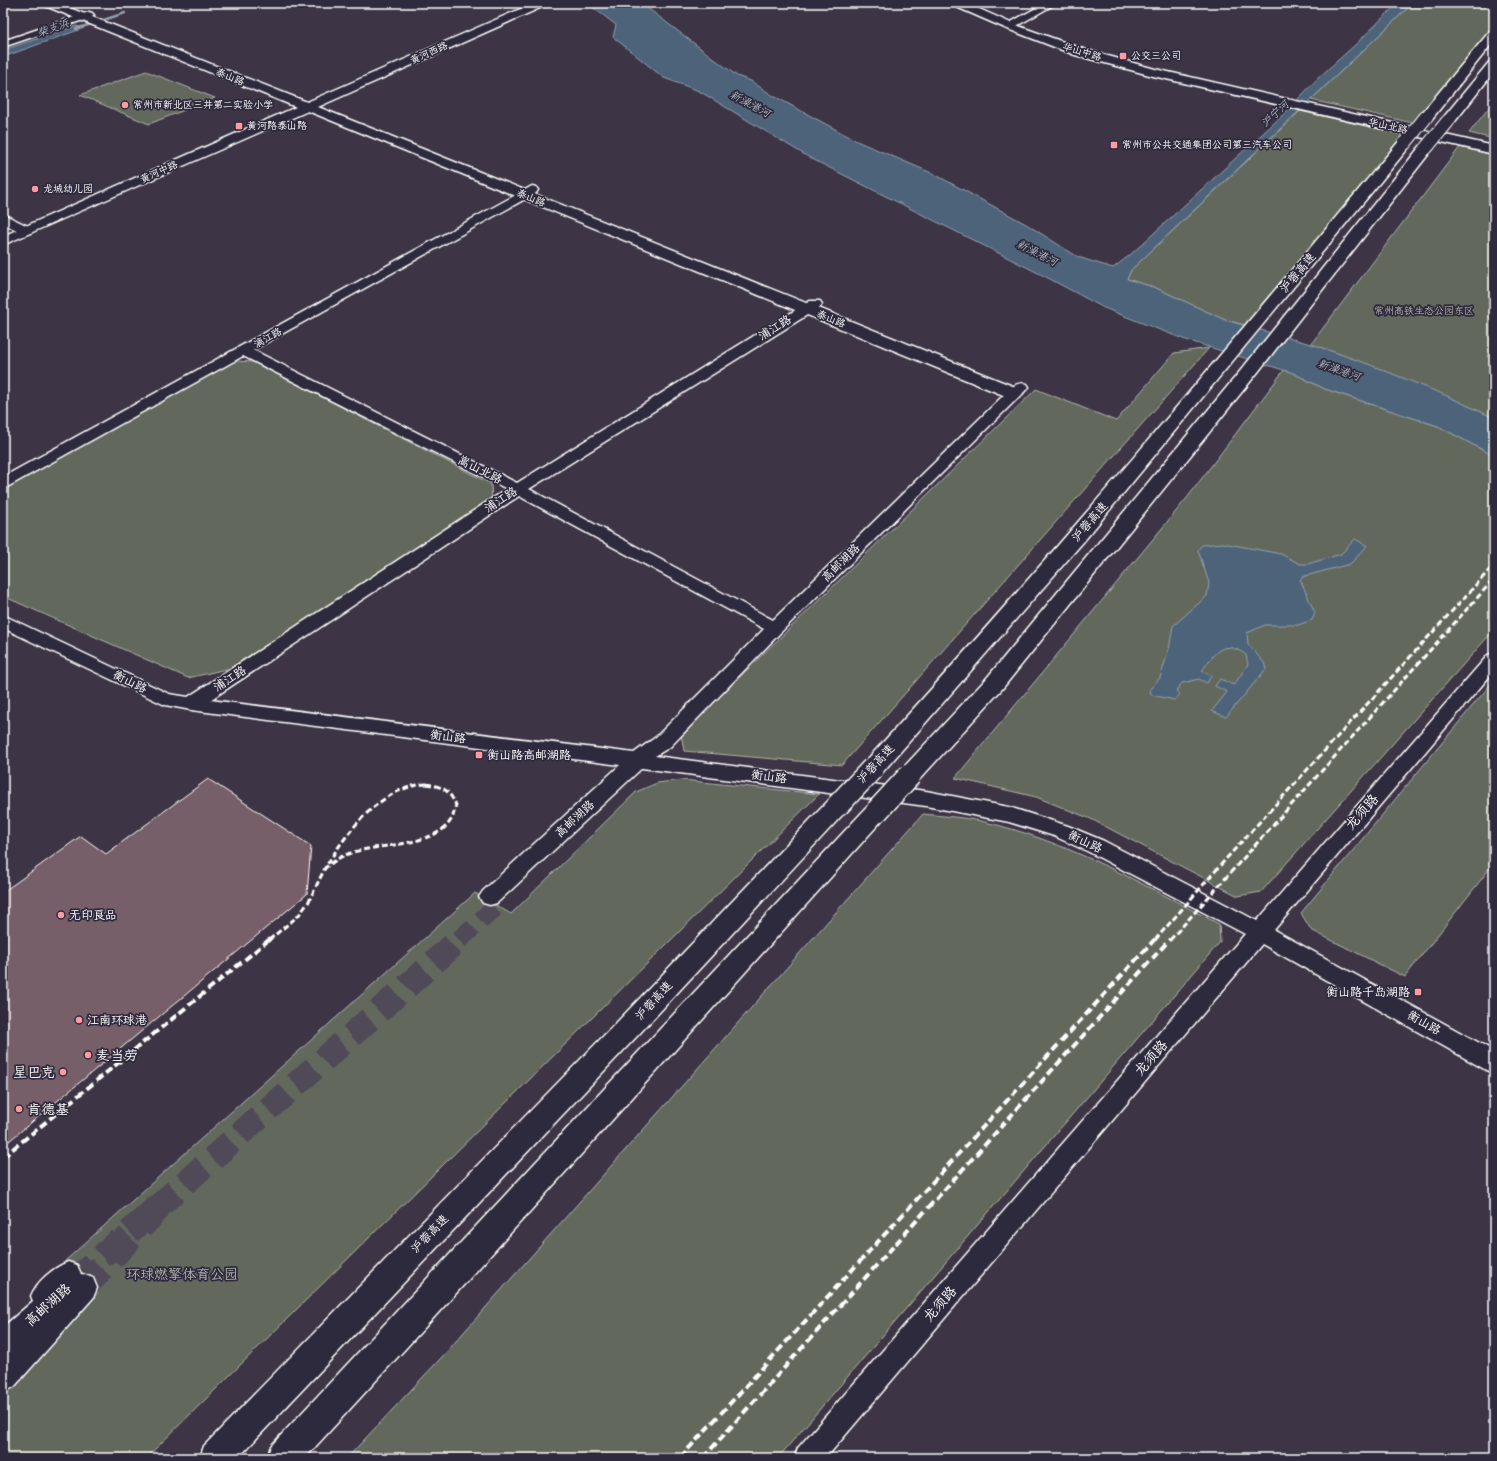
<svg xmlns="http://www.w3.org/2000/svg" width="1497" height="1461" font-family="Pangolin,'LXGW WenKai TC',sans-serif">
	<rect width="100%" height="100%" fill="#3d3445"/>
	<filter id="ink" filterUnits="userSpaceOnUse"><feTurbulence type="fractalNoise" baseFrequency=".025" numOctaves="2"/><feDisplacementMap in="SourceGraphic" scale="8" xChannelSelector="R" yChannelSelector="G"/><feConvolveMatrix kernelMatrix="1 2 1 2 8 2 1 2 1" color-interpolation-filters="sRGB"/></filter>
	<g filter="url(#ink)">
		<!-- green -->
		<path fill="#62695b" stroke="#b0b4ad" d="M1413 3H1494V25L1413 123 1311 100Z
			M146 71 215 98 149 124 80 95Z
			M1494 101V139L1469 133Z
			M1300 111 1405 135 1245 325 1225 320 1156 288 1127 279 1131 270Z
			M1460 147 1494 155V418C1434 390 1373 366 1311 344Z
			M1209 348 842 765 684 751 681 734 1036 389 1116 421 1174 353Z
			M235 361 254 362 491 484 492 500 235 667 188 678 3 596V488Z
			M1284 370 1293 373 1325 389 1438 426 1494 456V630L1261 892 1238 896 1091 819 1036 797 955 778 1187 498Z
			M1494 680V863L1405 977 1311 930 1301 913Z
			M682 780 819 794 146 1458H3V1394L95 1288 65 1261 475 893 511 914 636 792 657 783Z
			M923 814C942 816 962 817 981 821 1066 840 1142 884 1219 924L1220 942 778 1458H347L441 1358Z"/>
		<!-- water -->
		<path fill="#4e637a" stroke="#95a1af" d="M587 3H641L737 76 751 81 772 95 859 142 934 174 1026 224 1078 257 1113 268 1130 255 1285 113 1318 78 1355 45 1398 3H1413L1131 270 1127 279 1156 288 1225 320 1311 344 1368 364 1445 395 1494 418V456L1438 426 1325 389 1293 373 1183 339 1104 308 1048 278 810 158 699 91 664 78 613 37 616 25Z
			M76 26 84 28 3 57V50Z
			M1355 539 1367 546 1350 564 1305 576 1300 579 1315 613 1312 620 1298 625H1265L1247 633 1248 644 1264 663 1266 669 1226 717 1212 711 1227 692 1215 686 1220 679 1234 685 1248 664 1246 655C1223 638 1215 652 1202 671L1211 676 1207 683 1199 679 1182 683 1176 691 1180 694 1175 700 1151 695 1150 689 1160 678 1169 649 1173 626 1207 596 1209 583 1198 550 1202 545 1223 543 1281 554 1300 564H1308L1341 554Z"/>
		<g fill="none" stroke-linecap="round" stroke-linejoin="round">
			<!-- stream -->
			<path stroke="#95a1af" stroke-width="2.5" d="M76 29 125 13"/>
		</g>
		<!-- building -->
		<path fill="#765e67" stroke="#fff" d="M208 779 311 846 307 894 3 1146V892L81 836 106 854Z"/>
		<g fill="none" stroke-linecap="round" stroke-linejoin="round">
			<!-- minor-tunnel-far1 -->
			<path stroke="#504858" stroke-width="19" stroke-dasharray="19 10" stroke-linecap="butt" d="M459 940 500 903"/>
			<!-- minor-tunnel -->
			<path stroke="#504858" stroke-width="25" stroke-dasharray="25 12" stroke-linecap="butt" d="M74 1281 460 939"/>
			<!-- highway-tunnel -->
			<path stroke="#504858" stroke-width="28" stroke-dasharray="28 14" stroke-linecap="butt" d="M82 1288 159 1206"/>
			<defs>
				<path id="minor" d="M1045 3H1057L1013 28H1005L1004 26Z
					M89 12 92 13 94 15 92 17 3 47V41Z
					M532 186 536 187 538 190 536 193 253 350 517 483 810 301H820L822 304 820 307 529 489 773 620 1009 390C1015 385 1019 382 1027 384L1029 387 781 632 670 747 655 756 926 791 1009 807 1068 826 1104 841 1257 921 1488 655 1494 653V671L1274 930 1494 1051V1073L1486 1070 1262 944 826 1458H794L798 1448 1245 934 1089 852 1054 836 1009 822 926 806 642 768 497 903 490 905 483 903 479 897 483 891 620 765 191 710 165 705 3 628V615L169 694 188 697 507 489 243 356 9 486 3 488V477ZM519 496 764 629 656 737 634 753 210 700Z
					M3 214 30 227 32 230 30 233H22L3 223Z
					M68 1262 77 1265 81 1274 77 1283 73 1287 75 1292 71 1301 12 1354 3 1358V1327L33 1301 31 1296C37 1281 53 1268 68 1262Z"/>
				<path id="major" d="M41 3H57L307 102 534 3H549L547 5 318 107 1020 389 1023 393 1020 397 1014 398 1008 397 308 111 3 245V236L296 107 43 5Z
					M950 3H966L1013 24 1083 49 1155 69 1494 146V154L1153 76 1075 55 1005 28 952 5Z"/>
				<path id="highway" d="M1494 29V41L1431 120H1421L1420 117 1421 114 1490 31Z
					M1494 60V72L1453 124H1443L1441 121 1443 118 1490 61Z
					M1405 139 1410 140 1412 143 1410 146 1084 541 881 774 873 776 865 774 862 768 865 762C1050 560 1225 351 1400 140Z
					M1426 144 1431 145 1433 148 1431 151 1258 372 1002 689 918 781 910 783 902 781 899 775 902 769 986 679 1246 364 1421 145Z
					M838 797 846 799 850 805 846 811 639 1034 238 1458H200L204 1446 621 1018 830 799Z
					M877 803 885 805 889 811 885 817 460 1289 305 1458H267L271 1446 869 805Z
					M82 1274 93 1278 97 1288 93 1298 14 1387 3 1392V1353L71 1278Z"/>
			</defs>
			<!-- minor casing -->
			<use href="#minor" stroke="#fff" stroke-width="3"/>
			<!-- major casing -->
			<use href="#major" stroke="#fff" stroke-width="3"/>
			<!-- highway casing -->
			<use href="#highway" stroke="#fff" stroke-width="3"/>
			<!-- minor -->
			<use href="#minor" fill="#2f2a3d" fill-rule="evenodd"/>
			<!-- major -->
			<use href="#major" fill="#2f2a3d" fill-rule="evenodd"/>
			<!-- highway -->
			<use href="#highway" fill="#2f2a3d" fill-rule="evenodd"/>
			<!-- rail-far1 -->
			<path stroke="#fff" stroke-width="3" stroke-dasharray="6 3" stroke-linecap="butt" d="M426 784C444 787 448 789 456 805 454 810 454 816 451 820 434 848 376 843 348 854 339 857 332 863 325 868 347 832 380 787 426 784Z
				M269 940 298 916 308 903 325 868
				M1155 940 1225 860 1494 565
				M1170 940 1494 579"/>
			<!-- rail -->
			<path stroke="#fff" stroke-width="4" stroke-dasharray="8 4" stroke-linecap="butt" d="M3 1157 270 939
				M680 1458 1155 939
				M703 1458 1170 939"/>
			<defs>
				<path id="highway-bridge-far1" d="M1405 143 1426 117
					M1426 148 1448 121"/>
				<path id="highway-bridge" d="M838 805 873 768
					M877 811 910 775"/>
			</defs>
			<!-- highway-bridge-far1 casing -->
			<use href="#highway-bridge-far1" stroke="#fff" stroke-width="15" stroke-linecap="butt"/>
			<!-- highway-bridge casing -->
			<use href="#highway-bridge" stroke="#fff" stroke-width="25" stroke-linecap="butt"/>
			<!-- highway-bridge-far1 -->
			<use href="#highway-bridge-far1" stroke="#2f2a3d" stroke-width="13"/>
			<!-- highway-bridge -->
			<use href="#highway-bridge" stroke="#2f2a3d" stroke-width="22"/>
		</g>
	</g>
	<!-- markers -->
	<g fill="#ff9aa2" stroke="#2f2a3d" stroke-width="1.5">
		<rect x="1119" y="52" width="8" height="8" rx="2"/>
		<circle cx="125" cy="105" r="4"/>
		<rect x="235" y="122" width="8" height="8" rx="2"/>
		<rect x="1110" y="141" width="8" height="8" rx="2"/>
		<circle cx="35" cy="189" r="4"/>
		<rect x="475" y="751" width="8" height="8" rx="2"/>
		<circle cx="61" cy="915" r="4"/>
		<rect x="1414" y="988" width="8" height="8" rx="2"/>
		<circle cx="79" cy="1020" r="4"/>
		<circle cx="88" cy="1055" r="4"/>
		<circle cx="63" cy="1072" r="4"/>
		<circle cx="19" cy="1109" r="4"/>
	</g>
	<g text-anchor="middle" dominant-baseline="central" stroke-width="3.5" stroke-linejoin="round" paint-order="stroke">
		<!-- far-street labels -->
		<g font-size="10" fill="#fff" stroke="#2f2a3d">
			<text transform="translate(1082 52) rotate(17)">华山中路</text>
			<text transform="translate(429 53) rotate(-24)">黄河西路</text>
			<text transform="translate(230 77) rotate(22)">泰山路</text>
			<text transform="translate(1388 126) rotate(13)">华山北路</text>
			<text transform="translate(159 172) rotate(-24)">黄河中路</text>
			<text transform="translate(531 198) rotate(22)">泰山路</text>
			<text transform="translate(831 319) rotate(22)">泰山路</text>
			<text transform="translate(268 338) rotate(-29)">漓江路</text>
		</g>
		<!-- far-poi labels -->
		<g font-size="10" fill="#fff" stroke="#2f2a3d" text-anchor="start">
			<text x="1131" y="56">公交三公司</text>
			<text x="133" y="105">常州市新北区三井第二实验小学</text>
			<text x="247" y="126">黄河路泰山路</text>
			<text x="1122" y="145">常州市公共交通集团公司第三汽车公司</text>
			<text x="43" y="189">龙城幼儿园</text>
		</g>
		<!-- far-park labels -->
		<g font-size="10" fill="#b0b4ad" stroke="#2f2a3d">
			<text x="1424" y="311">常州高铁生态公园东区</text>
		</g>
		<!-- far-water labels -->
		<g font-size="11" font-style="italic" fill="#afb9c3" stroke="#2f2a3d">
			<text transform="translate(53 28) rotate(-19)">柴支浜</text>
			<text transform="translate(750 104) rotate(28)">新澡港河</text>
			<text transform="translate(1275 114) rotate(-43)">沪宁河</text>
			<text transform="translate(1037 253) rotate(27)">新澡港河</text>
			<text transform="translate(1339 370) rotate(19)">新澡港河</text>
		</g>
		<!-- street labels -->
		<g font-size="12" fill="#fff" stroke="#2f2a3d">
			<text transform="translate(1298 273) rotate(-50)">沪蓉高速</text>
			<text transform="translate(775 328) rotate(-32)">浦江路</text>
			<text transform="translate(480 470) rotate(27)">嵩山北路</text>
			<text transform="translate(501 500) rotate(-33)">浦江路</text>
			<text transform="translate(1090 522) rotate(-49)">沪蓉高速</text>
			<text transform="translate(841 563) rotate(-45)">高邮湖路</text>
			<text transform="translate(230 679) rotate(-33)">浦江路</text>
			<text transform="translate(130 682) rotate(26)">衡山路</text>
			<text transform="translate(448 737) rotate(7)">衡山路</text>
			<text transform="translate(876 764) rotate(-47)">沪蓉高速</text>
			<text transform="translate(769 777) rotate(7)">衡山路</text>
			<text transform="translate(575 819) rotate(-43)">高邮湖路</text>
			<text transform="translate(1085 842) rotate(25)">衡山路</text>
			<text transform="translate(654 1001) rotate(-47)">沪蓉高速</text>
			<text transform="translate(1424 1023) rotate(29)">衡山路</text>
			<text transform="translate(430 1234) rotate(-46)">沪蓉高速</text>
		</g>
		<!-- poi labels -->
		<g font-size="12" fill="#fff" stroke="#2f2a3d" text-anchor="start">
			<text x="487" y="755">衡山路高邮湖路</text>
			<text x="69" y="915">无印良品</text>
			<text x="1410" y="992" text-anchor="end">衡山路千岛湖路</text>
			<text x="87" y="1020">江南环球港</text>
		</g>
		<!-- near-street labels -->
		<g font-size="14" fill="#fff" stroke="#2f2a3d">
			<text transform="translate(1362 812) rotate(-49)">龙须路</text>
			<text transform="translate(1151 1058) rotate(-49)">龙须路</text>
			<text transform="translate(940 1304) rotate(-49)">龙须路</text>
			<text transform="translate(48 1305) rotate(-42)">高邮湖路</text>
		</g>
		<!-- near-poi labels -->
		<g font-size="14" fill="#fff" stroke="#2f2a3d" text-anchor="start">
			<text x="96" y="1055">麦当劳</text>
			<text x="55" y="1072" text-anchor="end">星巴克</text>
			<text x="27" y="1109">肯德基</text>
		</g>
		<!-- near-park labels -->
		<g font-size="14" fill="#b0b4ad" stroke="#2f2a3d">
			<text x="182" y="1274">环球燃擎体育公园</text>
		</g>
	</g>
	<!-- margin -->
	<rect width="1497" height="1461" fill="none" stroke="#2f2a3d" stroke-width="16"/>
	<rect x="8" y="8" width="1481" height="1445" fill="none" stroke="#fff" stroke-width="1.5" filter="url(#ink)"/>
</svg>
